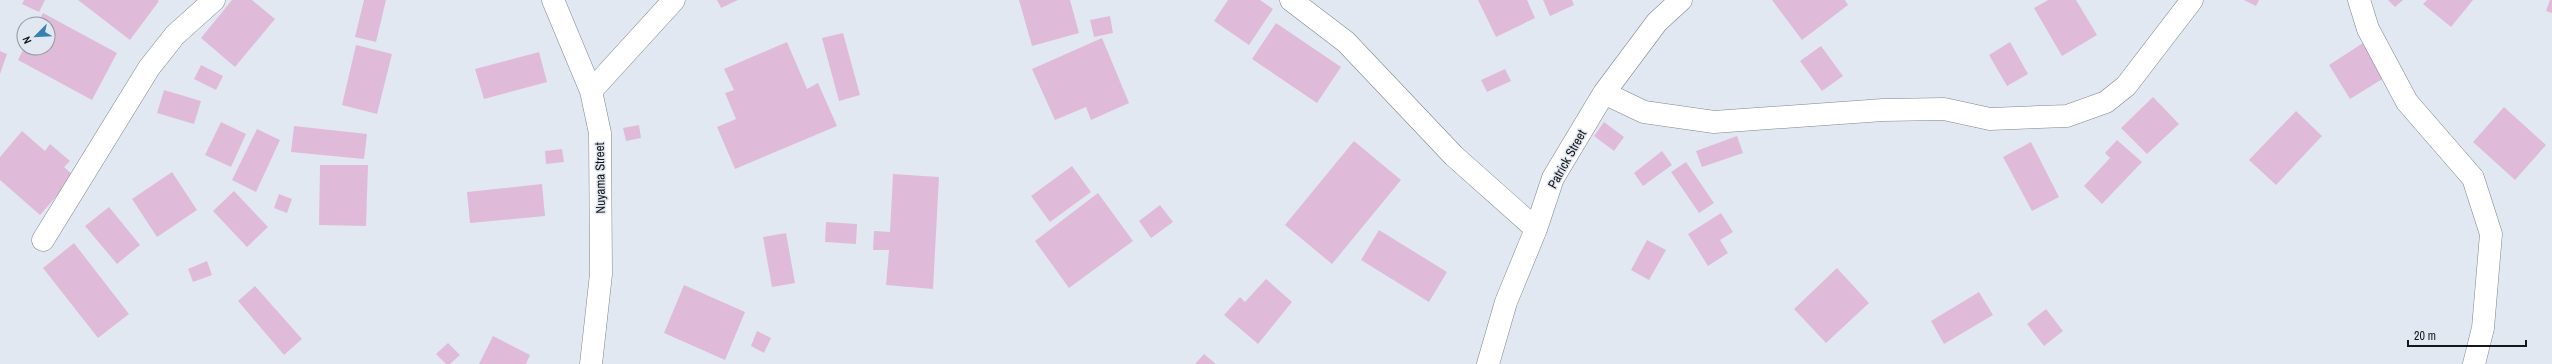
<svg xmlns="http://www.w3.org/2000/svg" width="2552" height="364" font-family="'Archivo Narrow',sans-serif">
	<rect width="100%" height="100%" fill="#e2e8f1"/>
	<!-- building -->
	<path fill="#e0bbd9" d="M24 0H45L39 12 22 4Z
		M78 0H157L159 1 130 40Z
		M232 0H252L275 19 235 67 201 38Z
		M364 0H386L376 42 355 37Z
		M717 0H738L721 8Z
		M1019 0H1070L1079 33 1032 46Z
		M1228 0H1260L1273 9 1249 45 1214 21Z
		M1478 0H1527L1535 18 1496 37Z
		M1543 0H1572L1574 5 1550 16Z
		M1772 0H1845L1848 5 1802 40Z
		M2048 0H2076L2097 35 2062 56 2034 8Z
		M2244 0H2259L2256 6Z
		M2388 0H2403L2395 7Z
		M2427 0H2473L2451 27 2423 4Z
		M2550 0H2552V13L2546 11Z
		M43 13 117 53 92 100 18 60 24 48H48V24H37Z
		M1110 16 1113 33 1094 37 1090 20Z
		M1276 23 1341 67 1317 103 1252 59Z
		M843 33 860 95 839 101 822 38Z
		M1102 38 1129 103 1091 120 1086 107 1055 120 1032 69Z
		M787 42 807 89 818 83 837 126 735 169 717 127 736 119 725 93 734 90 724 69Z
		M2010 42 2028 74 2007 86 1989 55Z
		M2363 43 2384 78 2350 99 2329 65Z
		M356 45 392 54 377 114 342 105Z
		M1821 46 1843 76 1822 91 1800 61Z
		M0 51 7 54 0 74Z
		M539 52 547 82 484 99 475 69Z
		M201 65 223 76 216 90 194 79Z
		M1505 69 1511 81 1487 92 1481 80Z
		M164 90 201 101 194 124 157 113Z
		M2153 97 2179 124 2147 154 2121 128Z
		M2504 107 2546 145 2515 180 2473 142Z
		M2296 111 2322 136 2276 185 2249 160Z
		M221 122 246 134 231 167 205 155Z
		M1604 122 1624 137 1614 151 1594 136Z
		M639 125 641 138 626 141 623 128Z
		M294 126 367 134 364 159 291 152Z
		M257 129 280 140 256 192 232 180Z
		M22 131 45 151 50 144 70 161 64 167 74 176 40 215 0 180V157Z
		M1737 136 1743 153 1702 167 1696 151Z
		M2117 140 2142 162 2102 204 2084 186 2110 158 2105 153Z
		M1354 141 1401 180 1332 264 1285 225Z
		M2031 142 2059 197 2032 211 2003 157Z
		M562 149 564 162 546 164 545 151Z
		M1662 151 1672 165 1643 186 1634 173Z
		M1686 162 1714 203 1699 213 1671 172Z
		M320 165H368L366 226 319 225Z
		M1072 166 1091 192 1050 222 1031 196Z
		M172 172 197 210 157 237 132 199Z
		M893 174 939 177 933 289 886 285 889 250H873L874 231 890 232Z
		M542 184 545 216 470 223 467 192Z
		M234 191 268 227 247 247 213 211Z
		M1098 193 1133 241 1069 288 1035 241Z
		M279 194 292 199 287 213 274 208Z
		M1160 205 1173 222 1151 238 1139 221Z
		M109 207 140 245 117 264 85 226Z
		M1721 213 1733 232 1720 240 1728 253 1708 266 1688 234Z
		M826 222 857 224 856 244 825 242Z
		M1379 230 1447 272 1429 302 1361 260Z
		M786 233 795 283 772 287 763 237Z
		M1647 240 1666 250 1649 280 1631 270Z
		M74 243 129 314 98 338 43 268Z
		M207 261 212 275 193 282 188 269Z
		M1837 268 1869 303 1826 343 1794 309Z
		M1266 279 1292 302 1258 344 1224 315 1240 297 1245 302Z
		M684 285 745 312 725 360 664 333Z
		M255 286 302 339 284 355 238 301Z
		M1979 292 1993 315 1944 344 1931 321Z
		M2046 309 2063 331 2044 346 2027 324Z
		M757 331 771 338 764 353 751 346Z
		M493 336 530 355 526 364H479Z
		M448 343 460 355 450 364H446L436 354Z
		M1204 354 1216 364H1195Z"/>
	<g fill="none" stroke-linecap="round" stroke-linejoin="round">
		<defs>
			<path id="street" d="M553 0 591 91 600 133 601 274 591 364
				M1291 0 1346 42 1454 156 1536 229
				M2359 0 2368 29 2407 102 2473 178 2491 234 2483 328 2474 364
				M591 91 674 0
				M1604 93 1644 112 1714 122 1883 110 1944 109 1990 119 2067 116 2106 102 2126 86 2192 0
				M43 240 149 68 175 35 214 0
				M1488 364 1506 302 1536 229 1553 178 1604 93 1657 22 1681 0"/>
		</defs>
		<!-- street casing -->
		<use href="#street" stroke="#7f858d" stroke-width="23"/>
		<!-- street -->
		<use href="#street" stroke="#fff" stroke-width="22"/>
	</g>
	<g text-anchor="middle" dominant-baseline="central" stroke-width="3" stroke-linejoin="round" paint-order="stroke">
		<!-- street labels -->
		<g font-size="13" fill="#15171a" stroke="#e2e8f1">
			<text transform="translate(1567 159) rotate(-61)">Patrick Street</text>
			<text transform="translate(600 178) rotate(-91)">Nuyama Street</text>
		</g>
	</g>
	<!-- north arrow -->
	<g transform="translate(36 36) rotate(246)"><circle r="19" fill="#e2e8f1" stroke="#90949b"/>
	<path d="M0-3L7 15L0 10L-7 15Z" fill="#3780b4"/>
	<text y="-6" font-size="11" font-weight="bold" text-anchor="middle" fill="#15171a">N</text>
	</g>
	<!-- scale -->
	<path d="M2408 340v6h118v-6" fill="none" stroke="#15171a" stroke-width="2"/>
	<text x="2414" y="340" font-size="12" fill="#15171a" stroke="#e2e8f1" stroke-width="3" paint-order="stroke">20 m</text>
</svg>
